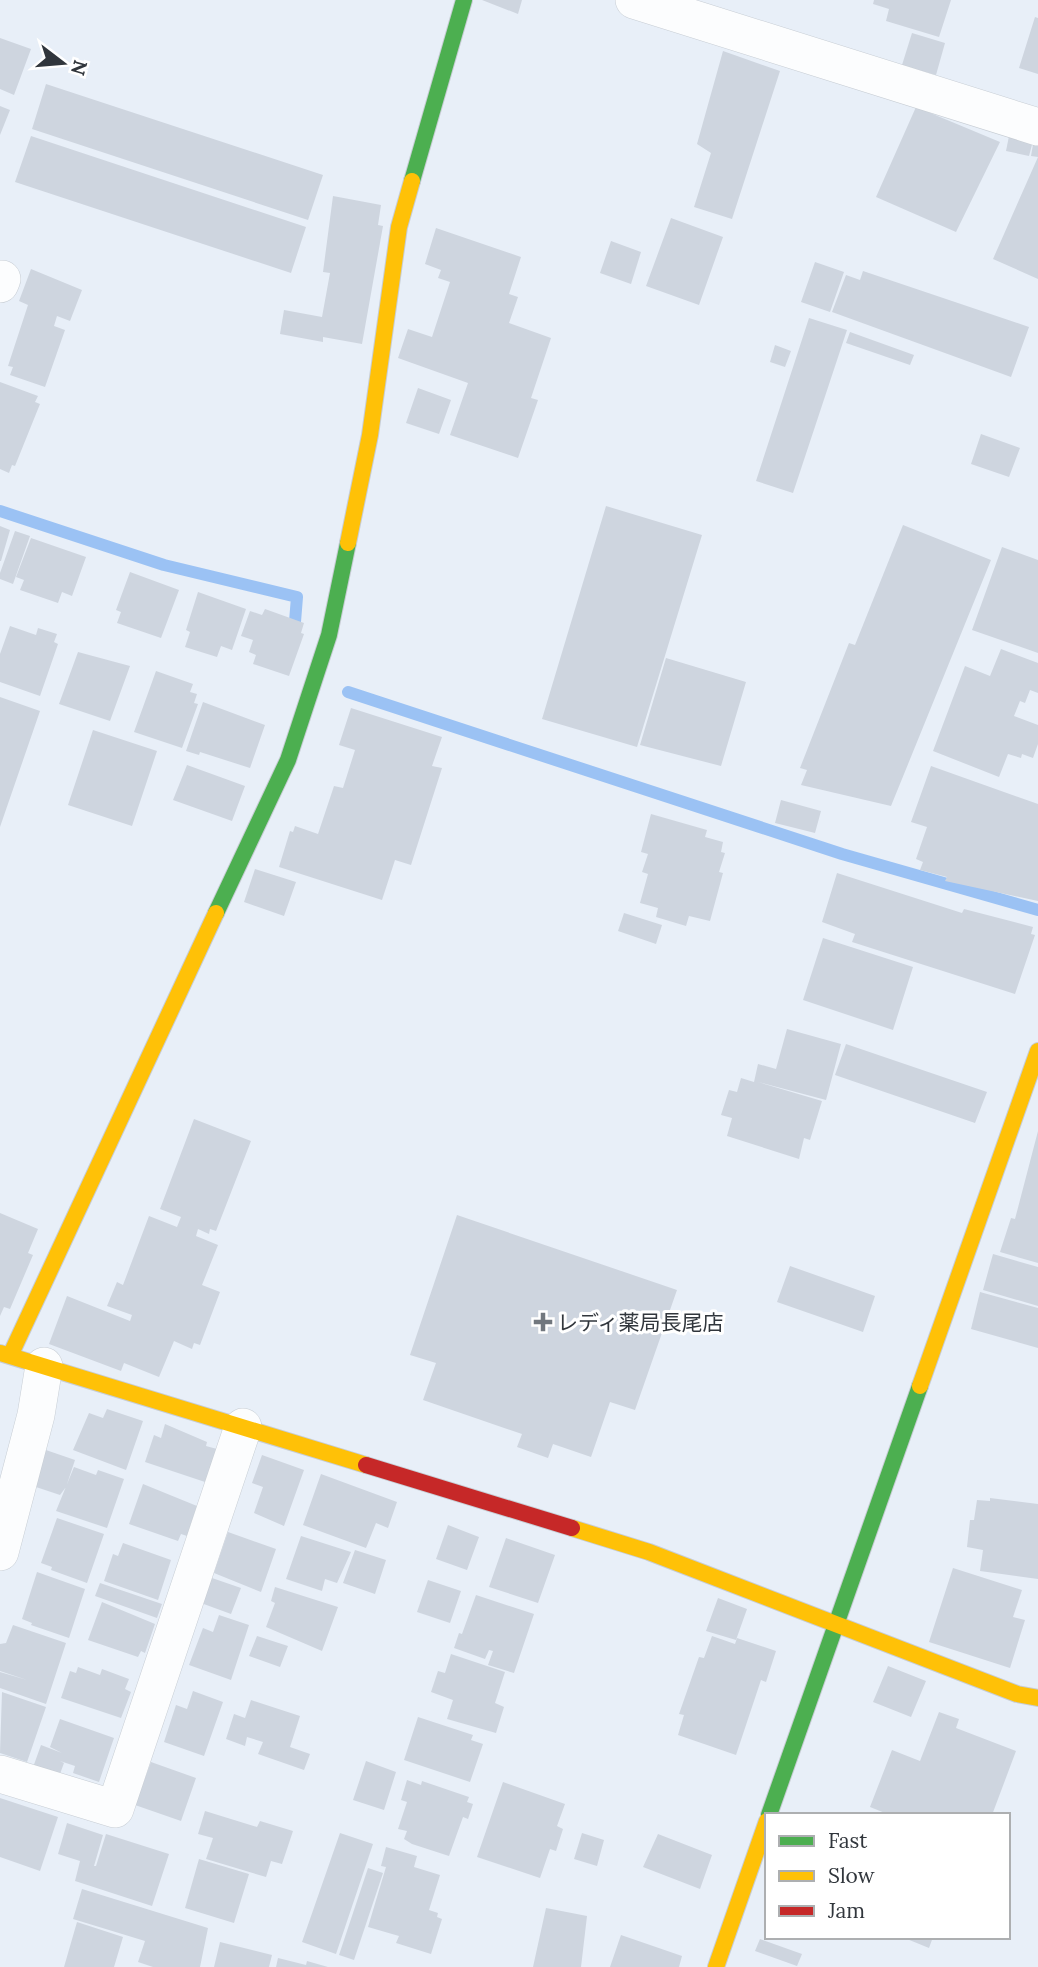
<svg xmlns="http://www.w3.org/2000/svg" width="1038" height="1967" font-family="Lora,'Noto Sans JP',serif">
	<rect width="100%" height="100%" fill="#e8eff8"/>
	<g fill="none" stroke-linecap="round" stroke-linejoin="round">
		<!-- stream -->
		<path stroke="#9bc2f4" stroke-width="12" d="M0 511 164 565 297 597 294 634
			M348 692 842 854 1038 910"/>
	</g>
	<!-- building -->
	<path fill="#ced5df" d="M482 0H522L518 14Z
		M874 0H951L939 37 886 21 889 9 873 4Z
		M1035 17 1038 18V74L1019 68Z
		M912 33 945 43 936 75 902 65Z
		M0 38 31 49 14 95 0 89Z
		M723 51 780 71 732 219 694 207 711 153 697 144Z
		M46 84 323 175 308 220 32 129Z
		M0 106 10 110 0 135Z
		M916 107 1000 142 956 232 876 197Z
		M1010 131 1034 137 1029 156 1006 151Z
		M31 136 306 227 291 273 15 182Z
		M1034 139 1038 140V279L993 259 1038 157 1031 156Z
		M333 196 381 205 378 225 383 226 362 344 323 337V342L280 334 284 310 322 317 330 273 323 272Z
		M671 218 723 237 699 305 646 286Z
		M436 228 521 257 509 294 518 297 509 323 551 338 531 398 538 400 518 458 450 435 468 383 398 358 408 329 432 337 450 282 438 278 441 270 425 264Z
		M611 241 641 252 631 284 600 273Z
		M815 262 844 272 830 312 801 302Z
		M31 269 82 290 70 321 57 316 54 326 65 330 45 387 10 375 13 367 8 366 28 305 19 301Z
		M863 271 1029 327 1011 377 832 312 846 275 860 280Z
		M809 318 847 330 793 493 756 481Z
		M850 332 914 355 910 365 846 343Z
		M775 345 791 351 785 367 770 362Z
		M0 382 38 396 35 402 40 404 15 466 12 465 9 473 0 469Z
		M418 388 451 400 439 434 406 423Z
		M981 434 1020 448 1009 477 971 464Z
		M606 506 702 535 637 747 542 719Z
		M903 525 991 560 891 806 801 785 807 770 800 768 849 643 855 645Z
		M0 526 10 530 1 561H0Z
		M15 531 30 536 13 584 0 579V573Z
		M31 538 86 557 72 596 62 592 58 603 20 590 24 580 16 577Z
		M1002 547 1038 560V653L972 630Z
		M130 572 179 590 161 638 117 623 121 612 116 610Z
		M198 592 246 609 232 650 221 646 217 657 185 647 190 632 186 630Z
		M265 609 304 623 301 633 304 634 289 676 253 664 256 655 249 652 253 640 241 636 250 611 262 615Z
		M10 626 36 635 38 628 57 634 54 642 58 644 40 696 0 682V654Z
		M1001 649 1038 663V693L1030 690 1025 703 1020 701 1014 716 1038 725V744L1033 758 1022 754 1021 758 1008 754 999 777 933 751 965 666 990 676Z
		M78 652 130 666 110 721 59 704Z
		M666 658 746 682 721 766 640 745Z
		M156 671 193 684 190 692 197 694 194 703 198 704 182 748 134 732Z
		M0 697 40 711 0 827Z
		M203 702 265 725 250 768 200 752 199 755 186 751Z
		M351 708 442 737 432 766 442 768 411 865 395 860 382 900 279 867 290 831 293 832 295 826 318 834 334 786 343 788 355 750 339 745Z
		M93 730 157 751 132 826 68 805Z
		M187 765 245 786 232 821 173 800Z
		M931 766 1038 804V901L945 881 947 877 920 870 923 862 916 859 927 827 911 822Z
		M781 800 821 811 815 833 775 823Z
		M651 814 707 830 705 837 723 842 721 852 725 853 719 872 723 873 710 921 689 916 686 926 656 917 658 908 640 903 648 874 642 872 648 854 641 852Z
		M255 869 296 882 284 916 244 902Z
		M837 873 962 913 964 909 1033 927 1031 934 1035 935 1015 994 852 942 855 934 822 922Z
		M624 913 662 925 656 944 618 931Z
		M823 938 913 967 893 1030 803 1000Z
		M787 1029 841 1044 826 1100 758 1082 822 1101 810 1140 804 1138 799 1159 727 1136 732 1118 721 1115 729 1090 737 1092 741 1078 754 1082 758 1064 776 1069Z
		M846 1044 987 1092 975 1123 835 1075Z
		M194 1119 251 1141 216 1231 210 1229 209 1234 198 1229 196 1236 218 1245 202 1285 220 1292 200 1345 194 1343 192 1349 174 1341 159 1377 124 1363 121 1371 49 1344 67 1296 130 1321 132 1315 107 1306 117 1282 123 1285 149 1216 177 1227 181 1217 160 1209Z
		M1038 1131V1263L1000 1252 1011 1218 1015 1219Z
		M0 1213 38 1229 28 1253 33 1255 10 1309 4 1307 0 1316Z
		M457 1215 677 1290 635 1410 610 1402 591 1457 553 1444 548 1458 517 1447 522 1434 423 1400 436 1363 410 1355Z
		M993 1254 1038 1267V1306L983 1290Z
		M790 1266 875 1296 863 1332 777 1302Z
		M980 1292 1038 1308V1348L971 1329Z
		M107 1409 143 1421 126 1470 73 1450 89 1413 103 1418Z
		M165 1424 207 1442 206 1446 217 1449 205 1482 145 1462 154 1435 161 1438Z
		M43 1449 75 1460 66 1487 60 1495 30 1485Z
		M262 1455 304 1470 284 1526 254 1513 263 1487 252 1483Z
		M74 1467 96 1475 98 1470 124 1479 107 1528 56 1511Z
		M321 1474 397 1502 388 1528 376 1523 366 1548 303 1525Z
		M143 1484 197 1506 187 1536 181 1534 178 1541 129 1524Z
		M990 1498 1038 1504V1579L980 1571 983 1550 967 1547 970 1520H974L977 1500 990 1501Z
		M57 1518 104 1534 87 1583 51 1570 52 1567 41 1563Z
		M448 1525 479 1537 467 1570 436 1559Z
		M228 1532 276 1549 261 1592 214 1573Z
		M301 1536 351 1552 337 1583 325 1579 322 1591 286 1579Z
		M506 1538 555 1555 538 1603 489 1587Z
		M123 1543 171 1560 158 1600 104 1581 113 1554 118 1556Z
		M355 1550 386 1560 375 1594 343 1583Z
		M953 1568 1022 1590 1013 1617 1025 1620 1010 1668 929 1642Z
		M37 1572 85 1589 69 1638 31 1625 32 1623 22 1619Z
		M212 1578 241 1588 231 1614 201 1603Z
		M428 1580 461 1591 450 1623 417 1612Z
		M100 1583 162 1604 157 1618 95 1596Z
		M275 1587 338 1607 322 1651 266 1627 275 1603 271 1601Z
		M476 1595 534 1614 514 1673 488 1665 493 1651 489 1650 485 1659 454 1648 459 1633 462 1634Z
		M718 1598 747 1609 736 1640 706 1631Z
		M102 1602 155 1624 145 1653 141 1651 138 1657 88 1640Z
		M219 1615 249 1625 231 1680 189 1665 203 1628 213 1632Z
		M13 1625 66 1643 46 1704 0 1688V1672L27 1680 0 1671V1644L6 1643Z
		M257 1636 288 1646 280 1667 249 1656Z
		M712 1636 735 1644 737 1638 776 1651 766 1682 761 1680 736 1755 678 1735 684 1715 679 1714 699 1657 704 1658Z
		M451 1654 505 1672 495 1703 504 1707 496 1733 447 1719 453 1700 431 1692 438 1671 445 1673Z
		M888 1666 926 1681 911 1717 873 1702Z
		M78 1667 100 1675 102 1669 129 1679 125 1689 131 1692 121 1718 61 1698 70 1671 76 1673Z
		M193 1691 223 1702 204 1756 164 1742 176 1705 187 1709Z
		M2 1692 46 1707 27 1762 0 1753Z
		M251 1700 300 1716 290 1747 310 1754 304 1770 258 1754 263 1742 247 1737 245 1746 226 1739 234 1714 245 1718Z
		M939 1712 959 1719 956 1728 1016 1751 992 1815H890L870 1807 892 1750 920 1761Z
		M418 1717 473 1735 471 1740 483 1744 470 1782 404 1760Z
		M60 1719 114 1738 99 1782 73 1773 75 1766 60 1761 64 1763 57 1782 31 1773 41 1745 62 1753 50 1747Z
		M366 1761 396 1772 384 1810 353 1800Z
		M151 1762 196 1778 181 1821 135 1805Z
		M407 1780 421 1785 422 1781 469 1797 467 1802 473 1804 468 1819 463 1817 449 1856 412 1844 404 1839 407 1831 398 1829 407 1802 401 1800Z
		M503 1782 565 1804 557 1826 563 1829 556 1851 550 1849 540 1878 477 1857Z
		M0 1798 58 1817 40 1871 0 1857Z
		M205 1811 257 1827 260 1821 293 1831 282 1864 271 1861 266 1877 206 1859 213 1838 198 1834Z
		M67 1823 103 1835 94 1866H96L106 1834 169 1854 152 1906 75 1881 80 1861 58 1854Z
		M340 1833 373 1844 336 1954 302 1942Z
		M582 1833 604 1840 597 1866 574 1859Z
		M658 1834 712 1855 700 1889 643 1867Z
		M386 1847 417 1856 414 1867 440 1875 429 1910 438 1913 437 1917 442 1919 431 1954 396 1943 399 1936 368 1927 386 1867 381 1866Z
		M199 1859 249 1874 234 1923 185 1908Z
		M368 1868 383 1873 354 1960 339 1955Z
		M82 1889 208 1928 200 1967H153L138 1962 145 1941 73 1919Z
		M546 1908 587 1916 581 1967H533Z
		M77 1922 123 1937 114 1967H64Z
		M621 1935 682 1956 679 1967H610Z
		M902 1937H933L929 1948Z
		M760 1939 802 1954 797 1966 755 1951Z
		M220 1942 272 1955 269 1967H214Z
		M278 1958 306 1965 307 1961 328 1967H276Z"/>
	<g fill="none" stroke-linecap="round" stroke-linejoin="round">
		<defs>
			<path id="street" d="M634 0 1038 127
				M0 284 2 279
				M0 1552 36 1415 44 1366
				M0 1774 115 1809 243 1427"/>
			<path id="fast" d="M412 181 464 0
				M216 913 288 760 329 635 348 543
				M769 1815 920 1386"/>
			<path id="slow" d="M348 543 370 435 399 227 412 181
				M0 1353 366 1465
				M10 1356 216 913
				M920 1386 1038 1051
				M572 1528 649 1552 1017 1694 1038 1698
				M716 1967 767 1821"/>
			<path id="jam" d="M366 1465 572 1528"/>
		</defs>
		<!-- street casing -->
		<use href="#street" stroke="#c7cdd4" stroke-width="38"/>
		<!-- fast casing -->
		<use href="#fast" stroke="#c7cdd4" stroke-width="18"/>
		<!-- slow casing -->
		<use href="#slow" stroke="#c7cdd4" stroke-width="18"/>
		<!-- jam casing -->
		<use href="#jam" stroke="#c7cdd4" stroke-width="18"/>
		<!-- street -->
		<use href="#street" stroke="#fcfdfe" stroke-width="37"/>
		<!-- fast -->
		<use href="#fast" stroke="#4caf50" stroke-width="16"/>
		<!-- slow -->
		<use href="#slow" stroke="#ffc107" stroke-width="16"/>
		<!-- jam -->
		<use href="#jam" stroke="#c62828" stroke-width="16"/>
	</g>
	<!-- markers -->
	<path fill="#71777e" stroke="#fff" stroke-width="2.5" d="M539.5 1311.5h7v7h7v7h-7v7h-7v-7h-7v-7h7z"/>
	<g text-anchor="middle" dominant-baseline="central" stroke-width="6" stroke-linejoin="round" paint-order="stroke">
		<!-- poi labels -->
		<g font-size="21" fill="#31363c" stroke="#fff" text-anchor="start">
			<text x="557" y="1322">レディ薬局長尾店</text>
		</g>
	</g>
	<!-- legend -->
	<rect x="765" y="1813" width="245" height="126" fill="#ffffff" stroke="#adafb1" stroke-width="2"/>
	<rect x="779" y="1836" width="35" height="10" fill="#4caf50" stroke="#adafb1" stroke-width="2"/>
	<text x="828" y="1848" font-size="21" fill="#31363c">Fast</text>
	<rect x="779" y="1871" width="35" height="10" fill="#ffc107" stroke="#adafb1" stroke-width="2"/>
	<text x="828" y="1883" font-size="21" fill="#31363c">Slow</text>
	<rect x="779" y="1906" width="35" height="10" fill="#c62828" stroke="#adafb1" stroke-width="2"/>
	<text x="828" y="1918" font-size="21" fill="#31363c">Jam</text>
	<!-- north arrow -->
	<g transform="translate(63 63) rotate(106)" stroke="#ffffff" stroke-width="5" paint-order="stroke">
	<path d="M0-5L12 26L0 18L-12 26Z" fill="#31363c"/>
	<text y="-10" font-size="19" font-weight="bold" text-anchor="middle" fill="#31363c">N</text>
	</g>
</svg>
